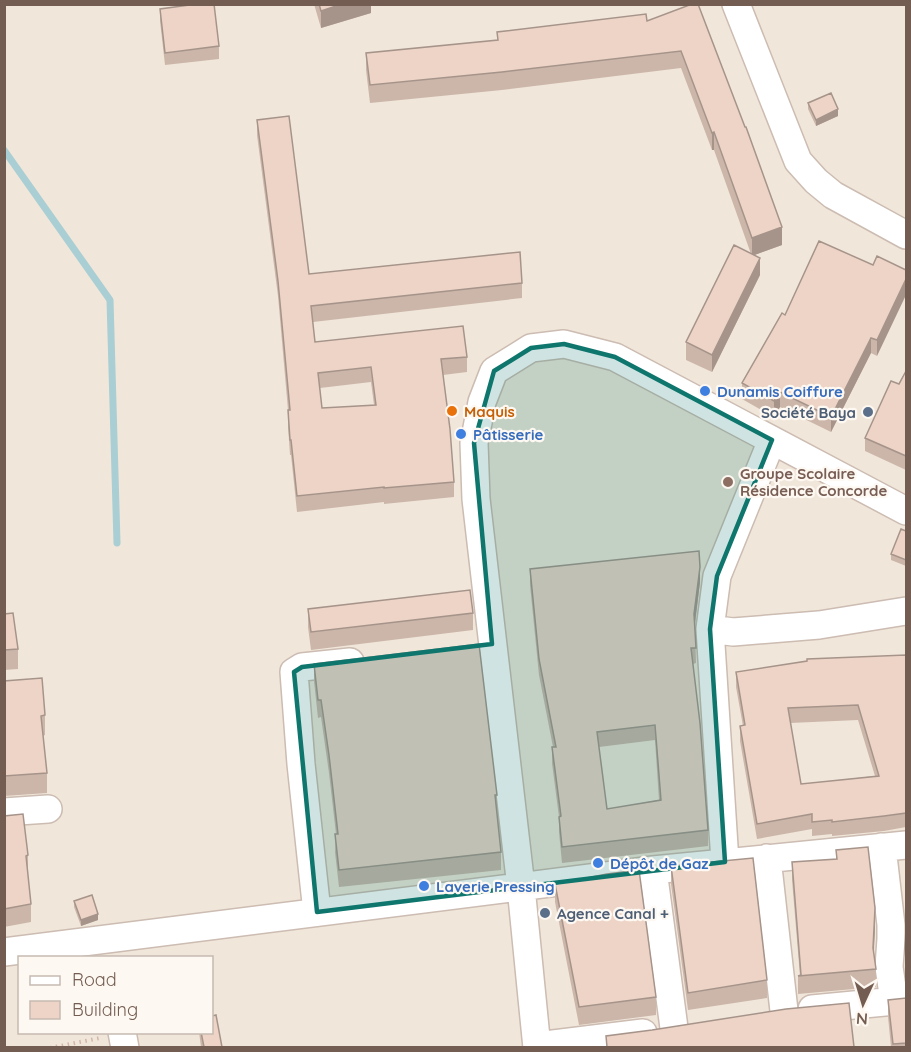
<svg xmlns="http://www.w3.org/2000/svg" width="911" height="1052" font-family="Quicksand,sans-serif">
	<rect width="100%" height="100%" fill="#fbf4eb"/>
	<!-- residential -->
	<path fill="#f1e6da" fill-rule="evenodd" d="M5 5H906V1047L5 1048ZM20 958H212V1032H20Z"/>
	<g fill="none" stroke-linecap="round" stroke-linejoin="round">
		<!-- stream -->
		<path stroke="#a9ced3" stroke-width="7" d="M4 150 110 300 117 543"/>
		<defs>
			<path id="minor" d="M736 4 798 161 816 181 833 195 906 235
				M772 440 717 576 710 629 733 632 819 625 906 611
				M710 629 725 862
				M4 812 48 809
				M882 847 891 925V939L889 967 894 1001
				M767 858 784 1011
				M653 870 674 1028
				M317 912 301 764 294 672 302 667 350 662
				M4 952 653 870 906 845
				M812 1009 906 1000
				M122 1032 125 1048
				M537 1046 643 1033
				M537 1048 521 887 476 499 474 443 482 402 494 371 531 348 564 344 615 357 906 511"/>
		</defs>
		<!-- minor casing -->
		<use href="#minor" stroke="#ccbcb2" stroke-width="30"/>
		<!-- path -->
		<path stroke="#d2b7a9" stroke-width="4" stroke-dasharray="1.5 4.5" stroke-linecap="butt" d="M50 1048 100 1038"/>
		<!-- minor -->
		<use href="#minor" stroke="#fff" stroke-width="27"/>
	</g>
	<!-- wall -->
	<path fill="#ccb6aa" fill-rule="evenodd" d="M314 4H371V13L321 28Z
		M692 4 782 245 754 255 760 275 712 372 686 360V342L751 254 714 150H712L681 68 502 90 370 103 366 70V53L497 40V32L647 21Z
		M160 9 219 46V59L165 65 160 21Z
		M808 103 838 116 816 126 808 109Z
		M257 120 309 274 522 283V298L313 322 315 342 467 357V372L443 375 454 482V497L384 504V502L297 512 291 455H290L288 426V410L278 296 257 135ZM371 382 374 405 322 408 320 388Z
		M877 256V356L871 353 831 432 780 407 774 417 742 399V383L785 315 873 265Z
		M906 371V470L865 451V438Z
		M906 531V566L891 560V554Z
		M530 569 700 582 695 625 696 663 693 664 708 830V846L562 863 559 832V817L552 763V747H553L539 675 530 585ZM655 740 659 800 607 809 599 747Z
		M308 609 473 613V630L311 650 308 627Z
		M4 614 18 649V669L4 670Z
		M906 655V827L884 831 832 836V834L812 836V829L757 839 740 741V726H743L736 687V672ZM858 720 875 776 801 784 790 723Z
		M314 664 497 795V811L501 852V870L339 887 335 852 336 834 329 773 321 717 318 718 314 681Z
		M4 681 45 715V735L43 736 47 773V793L4 796Z
		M4 816 28 855V873H27L31 904V922L4 927Z
		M836 850 875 926 874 953 876 969V987L798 994V976H800L792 880V862L836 859Z
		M671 866 767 980V998L688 1010 671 884Z
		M555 884 656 997V1015L579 1025 555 902Z
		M74 901 98 920 81 926 74 907Z
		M906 928V978L905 966Z
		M906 998V1047H891L888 1017V1000Z
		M199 1032H212L222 1047H201Z"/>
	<!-- shaded-wall -->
	<path fill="#a6948b" d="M342 4H371V13L321 28V11Z
		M838 109V116L816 126V120Z
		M714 132V150H712V133Z
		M782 227V245L752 256V238Z
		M760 258V275L712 372V355Z
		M906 279V295L877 356V340Z
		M871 338V353L831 432V417Z
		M780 392V407L774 417V401Z
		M700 567V582L694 630V614Z
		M875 908V926L873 966V948Z
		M98 914V920L81 926V920Z"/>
	<!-- building -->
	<path fill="#edd4c6" stroke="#a6948b" stroke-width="1.5" fill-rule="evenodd" d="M197 4H214L219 46 165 53 160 9Z
		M319 4H342L321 11Z
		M692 4H698L745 127H746L782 227 752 238 714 132 712 133 681 51 502 72 370 85 366 53 498 40 497 32 646 14 647 21Z
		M831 93 838 109 816 120 808 103Z
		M289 116 309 274 520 252 522 283 311 306 315 342 463 326 467 357 441 359 450 429 454 482 384 488V487L297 496 291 440H290L288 410H290L278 281 257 120ZM371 367 376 405 322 408 318 373Z
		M819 241 873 265 877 256 906 270V279L877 340 871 338 831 417 780 392 774 401 742 383 782 313 785 315Z
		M734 245 760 258 712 355 686 342Z
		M906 371V456L865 438 891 381 899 384Z
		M901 529 906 531V560L891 554Z
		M699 551 700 567 694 614 696 648H691L700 723 708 830 562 847 559 817 561 816 552 747H556L539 659 530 569ZM655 725 661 800 607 809 597 732Z
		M470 590 473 613 311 632 308 609Z
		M13 613 18 649 4 650V614Z
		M479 644 497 795H495L501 852 339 870 335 834H338L329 755 321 700H318L314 664Z
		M906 655V813L884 816 832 822V820L812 822V814L757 824 740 726 745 725 736 672 807 661V659ZM858 705 879 776 801 784 788 708Z
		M42 678 45 715 41 716 47 773 4 776V681Z
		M23 814 28 855 26 856 31 904 4 909V816Z
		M868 847 875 908 873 948 876 969 798 976 801 975 792 862 837 859 836 850Z
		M753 858 767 980 688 993 671 866Z
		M639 870 656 997 579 1007 555 884 607 874Z
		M92 895 98 914 81 920 74 901Z
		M906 928V960L905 949Z
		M906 998V1043L893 1044 888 1000Z
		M849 1003 854 1047H607L606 1036 652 1030 786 1009Z
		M216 1015 222 1047H204L201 1032H212V1016Z"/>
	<!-- marked area -->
	<path fill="#0f766e" fill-opacity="0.2" stroke="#0f766e" stroke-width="4.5" stroke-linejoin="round" d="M564 344 615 357 772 440 717 576 710 629 725 862 317 912 294 672 302 667 492 644 474 443 494 371 531 348Z"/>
	<!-- markers -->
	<g fill="#3f7fe0" stroke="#fdf8f1" stroke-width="2">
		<circle cx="705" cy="391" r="6"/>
		<circle cx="461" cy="434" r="6"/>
		<circle cx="598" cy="863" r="6"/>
		<circle cx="424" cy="886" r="6"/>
	</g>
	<circle fill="#e8710a" stroke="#fdf8f1" stroke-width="2" cx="452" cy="411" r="6"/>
	<g fill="#5c6f8a" stroke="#fdf8f1" stroke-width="2">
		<circle cx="868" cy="412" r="6"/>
		<circle cx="545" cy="913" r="6"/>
	</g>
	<circle fill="#8d6e63" stroke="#fdf8f1" stroke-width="2" cx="728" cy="482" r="6"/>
	<g text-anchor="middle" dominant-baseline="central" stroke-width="4.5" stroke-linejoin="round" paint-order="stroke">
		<!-- shop labels -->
		<g font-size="15" font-weight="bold" fill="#366cbe" stroke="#fdf8f1" text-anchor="start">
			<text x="717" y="391">Dunamis Coiffure</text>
			<text x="473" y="434">Pâtisserie</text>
			<text x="610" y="863">Dépôt de Gaz</text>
			<text x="436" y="886">Laverie Pressing</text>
		</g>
		<!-- food labels -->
		<g font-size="15" font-weight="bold" fill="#c56008" stroke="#fdf8f1" text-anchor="start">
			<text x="464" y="411">Maquis</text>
		</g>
		<!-- service labels -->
		<g font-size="15" font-weight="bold" fill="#4e5e75" stroke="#fdf8f1" text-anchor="end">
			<text x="856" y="412">Société Baya</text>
			<text x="557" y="913" text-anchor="start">Agence Canal +</text>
		</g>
		<!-- education labels -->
		<g font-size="15" font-weight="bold" fill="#785e54" stroke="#fdf8f1" text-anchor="start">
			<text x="740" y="473">Groupe Scolaire<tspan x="740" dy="17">Résidence Concorde</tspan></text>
		</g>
	</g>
	<!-- border -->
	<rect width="911" height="1052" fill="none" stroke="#735c51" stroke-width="12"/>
	<!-- legend -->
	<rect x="18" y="956" width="195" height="78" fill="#fdf8f1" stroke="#c6bab1" stroke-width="1.5"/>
	<rect x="30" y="976" width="30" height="9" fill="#ffffff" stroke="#c6bab1" stroke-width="1.5"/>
	<text x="72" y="986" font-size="18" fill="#735c51">Road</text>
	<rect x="30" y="1001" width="30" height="18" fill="#edd4c6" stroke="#c6bab1" stroke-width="1.5"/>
	<text x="72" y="1016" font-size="18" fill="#735c51">Building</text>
	<!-- north arrow -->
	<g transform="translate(863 1004) rotate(184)" stroke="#fdf8f1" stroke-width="4.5" paint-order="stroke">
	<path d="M0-4.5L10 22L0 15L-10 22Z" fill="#735c51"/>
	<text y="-9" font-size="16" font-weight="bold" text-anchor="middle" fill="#735c51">N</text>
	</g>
</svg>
